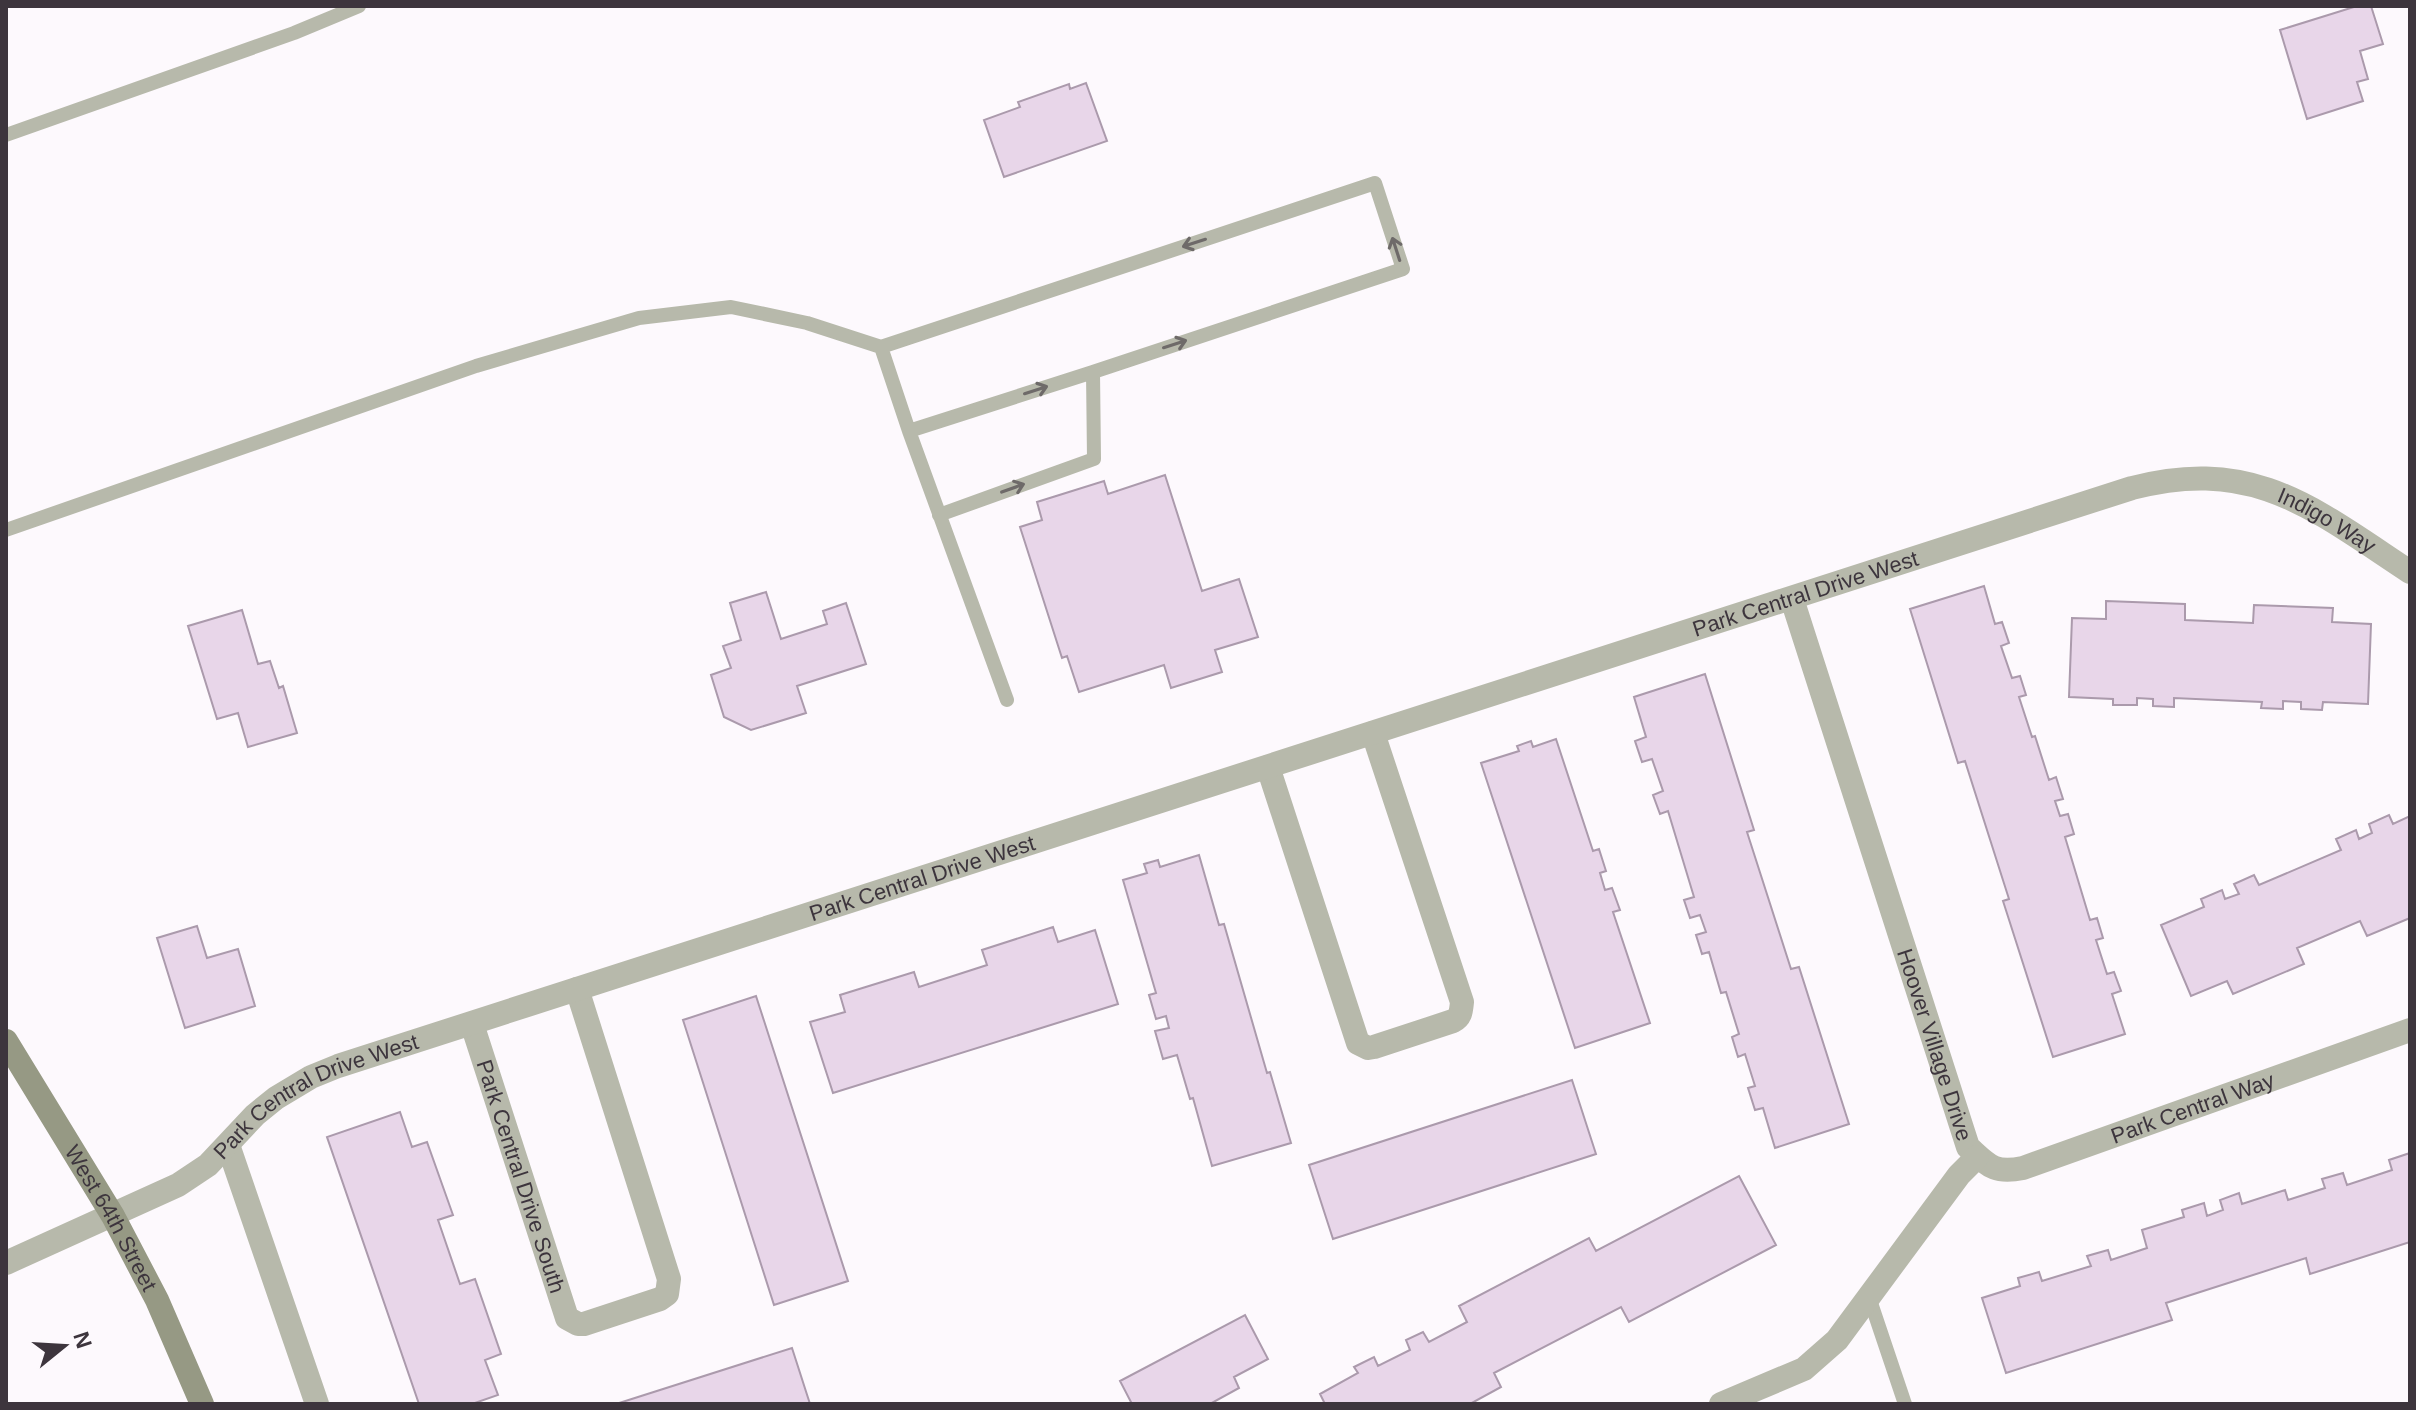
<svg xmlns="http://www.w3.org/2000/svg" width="2416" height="1410" font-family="Helvetica,sans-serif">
	<rect width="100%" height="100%" fill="#fdf9fd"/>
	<!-- building -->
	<path fill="#e8d6e9" stroke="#ab9aac" stroke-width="2" d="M2357 6H2371L2383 44 2360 51 2368 79 2357 82 2363 101 2307 119 2280 30Z
		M1086 83 1107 141 1004 177 984 120 1020 107 1018 102 1069 84 1070 89Z
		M1165 475 1202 591 1239 579 1258 637 1215 650 1222 672 1171 688 1164 665 1079 692 1067 656 1062 658 1020 527 1042 520 1037 502 1104 481 1108 494Z
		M1984 586 1995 624 2002 622 2009 643 2001 646 2012 678 2020 676 2026 695 2019 697 2032 737 2035 736 2049 780 2056 777 2063 799 2055 801 2060 816 2068 814 2074 834 2065 837 2090 920 2097 918 2103 938 2096 940 2107 974 2114 972 2121 991 2112 994 2125 1034 2053 1057 2003 901 2009 899 1965 761 1958 763 1910 609Z
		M766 592 781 639 827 624 823 611 846 603 866 664 797 686 806 713 751 730 724 717 711 675 731 668 723 646 741 640 730 603Z
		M2106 601 2185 604V620L2253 623 2254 605 2333 608 2332 622 2371 624 2368 704 2323 702 2322 710 2301 709V702L2283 701V709L2261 708 2262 702 2174 698V707L2153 706V699L2137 698V705H2113V699L2069 697 2072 618 2106 619Z
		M242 610 258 664 270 661 279 688 283 686 297 733 248 747 238 713 217 719 188 626Z
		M1705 674 1754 830 1747 832 1791 969 1799 967 1849 1124 1775 1148 1763 1108 1755 1110 1748 1088 1755 1086 1745 1054 1738 1057 1732 1037 1739 1034 1726 992 1721 993 1709 952 1702 954 1696 935 1706 932 1700 915 1690 918 1684 900 1694 897 1668 811 1660 814 1653 795 1663 791 1652 759 1642 762 1635 741 1646 737 1634 697Z
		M1556 739 1593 851 1599 849 1606 871 1600 873 1605 890 1612 888 1620 910 1613 912 1650 1023 1575 1048 1481 763 1519 751 1517 746 1531 741 1533 747Z
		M2389 815 2393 824 2410 816V918L2367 936 2360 921 2297 948 2304 964 2233 994 2227 981 2191 996 2161 925 2204 907 2201 899 2222 890 2225 899 2239 894 2234 884 2254 875 2259 885 2341 850 2336 839 2356 830 2359 839 2372 833 2369 824Z
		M1199 855 1219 925 1224 924 1267 1073 1270 1072 1291 1143 1212 1166 1193 1098 1190 1099 1177 1055 1163 1059 1155 1031 1169 1028 1166 1016 1156 1019 1149 995 1156 993 1123 880 1147 873 1144 864 1158 860 1160 867Z
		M197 926 207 958 238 949 255 1006 185 1028 157 938Z
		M1053 927 1058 942 1095 930 1118 1004 833 1093 810 1022 845 1012 840 995 914 972 919 987 987 965 982 950Z
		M756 996 848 1281 774 1305 683 1020Z
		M1572 1080 1596 1154 1333 1239 1309 1165Z
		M400 1112 412 1147 427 1142 453 1215 438 1220 460 1284 475 1279 501 1354 485 1360 498 1395 472 1404H419L327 1137Z
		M2410 1153V1242L2310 1274 2306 1258 2166 1303 2172 1320 2006 1373 1982 1298 2020 1286 2018 1278 2039 1272 2042 1281 2091 1266 2087 1256 2108 1250 2111 1260 2147 1248 2142 1230 2184 1217 2182 1210 2204 1203 2207 1216 2223 1210 2220 1200 2239 1193 2242 1204 2285 1190 2288 1200 2325 1188 2322 1179 2343 1173 2347 1185 2392 1170 2389 1160Z
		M1739 1176 1776 1245 1629 1322 1621 1307 1494 1373 1501 1387 1470 1404H1325L1320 1394 1358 1373 1354 1367 1374 1357 1378 1366 1410 1350 1406 1340 1423 1332 1429 1342 1467 1322 1459 1306 1589 1238 1596 1251Z
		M1245 1315 1268 1359 1234 1377 1239 1388 1210 1404H1132L1120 1381Z
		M792 1348 810 1404H616Z"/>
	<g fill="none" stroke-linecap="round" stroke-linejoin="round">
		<!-- lane -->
		<path stroke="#b7b9ab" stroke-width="14" d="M6 135 294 33 359 6
			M881 347 1375 183 1403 269 1093 372 1094 459 939 515
			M909 431 1093 372
			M6 530 476 366 639 318 731 307 807 323 881 347 909 431 1007 700
			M1869 1297 1905 1404"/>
		<!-- street -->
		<g stroke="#b7b9ab" stroke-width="24">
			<path id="s1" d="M1792 599 1968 1147C1988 1165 1993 1174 2023 1168L2410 1030"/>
			<path d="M1268 767 1358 1043 1368 1048 1374 1047 1453 1021C1461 1017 1461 1011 1462 1002L1373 733"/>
			<path id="s2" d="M472 1024 567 1318 578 1324H584L660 1299 667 1294 669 1279 577 989"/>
			<path d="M228 1145 317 1404"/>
			<path id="s3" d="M6 1263 178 1185 208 1165 255 1115 276 1098 311 1077 338 1066 2132 488C2254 456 2314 509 2410 572"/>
			<path d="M1721 1404 1804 1369 1837 1340 1959 1175 1977 1157"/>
		</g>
		<!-- secondary -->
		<path stroke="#969984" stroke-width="24" id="s4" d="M6 1041 113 1216 157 1300 202 1404"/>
	</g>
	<!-- one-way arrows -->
	<defs><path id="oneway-shaft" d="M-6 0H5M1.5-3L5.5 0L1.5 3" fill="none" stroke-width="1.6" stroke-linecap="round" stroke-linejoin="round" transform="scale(2)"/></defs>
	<g stroke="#6e6a69">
		<use href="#oneway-shaft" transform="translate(1194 243) rotate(162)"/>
		<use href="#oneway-shaft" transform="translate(1396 249) rotate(-108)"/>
		<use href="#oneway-shaft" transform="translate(1175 344) rotate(-18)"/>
		<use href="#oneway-shaft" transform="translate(1036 390) rotate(-18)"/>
		<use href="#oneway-shaft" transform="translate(1013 488) rotate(-20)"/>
	</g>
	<g text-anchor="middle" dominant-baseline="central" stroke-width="6" stroke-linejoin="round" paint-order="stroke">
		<!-- street labels -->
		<g font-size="22" fill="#3d353d" stroke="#fdf9fd">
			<text stroke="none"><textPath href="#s3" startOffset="2480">Indigo Way</textPath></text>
			<text stroke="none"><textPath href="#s3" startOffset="1932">Park Central Drive West</textPath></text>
			<text stroke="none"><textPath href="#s3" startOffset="1004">Park Central Drive West</textPath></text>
			<text stroke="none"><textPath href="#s1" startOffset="468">Hoover Village Drive</textPath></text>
			<text stroke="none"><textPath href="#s3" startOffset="356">Park Central Drive West</textPath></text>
			<text stroke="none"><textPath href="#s1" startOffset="818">Park Central Way</textPath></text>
			<text stroke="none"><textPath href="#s2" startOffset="160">Park Central Drive South</textPath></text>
			<text stroke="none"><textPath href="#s4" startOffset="206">West 64th Street</textPath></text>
		</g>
	</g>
	<!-- border -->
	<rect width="2416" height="1410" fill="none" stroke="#3d353d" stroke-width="16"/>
	<!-- north arrow -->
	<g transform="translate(64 1346) rotate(72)" stroke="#fdf9fd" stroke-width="6" paint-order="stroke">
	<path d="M0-6L14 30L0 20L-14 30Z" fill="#3d353d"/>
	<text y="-12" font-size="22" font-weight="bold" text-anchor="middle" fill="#3d353d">N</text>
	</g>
</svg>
